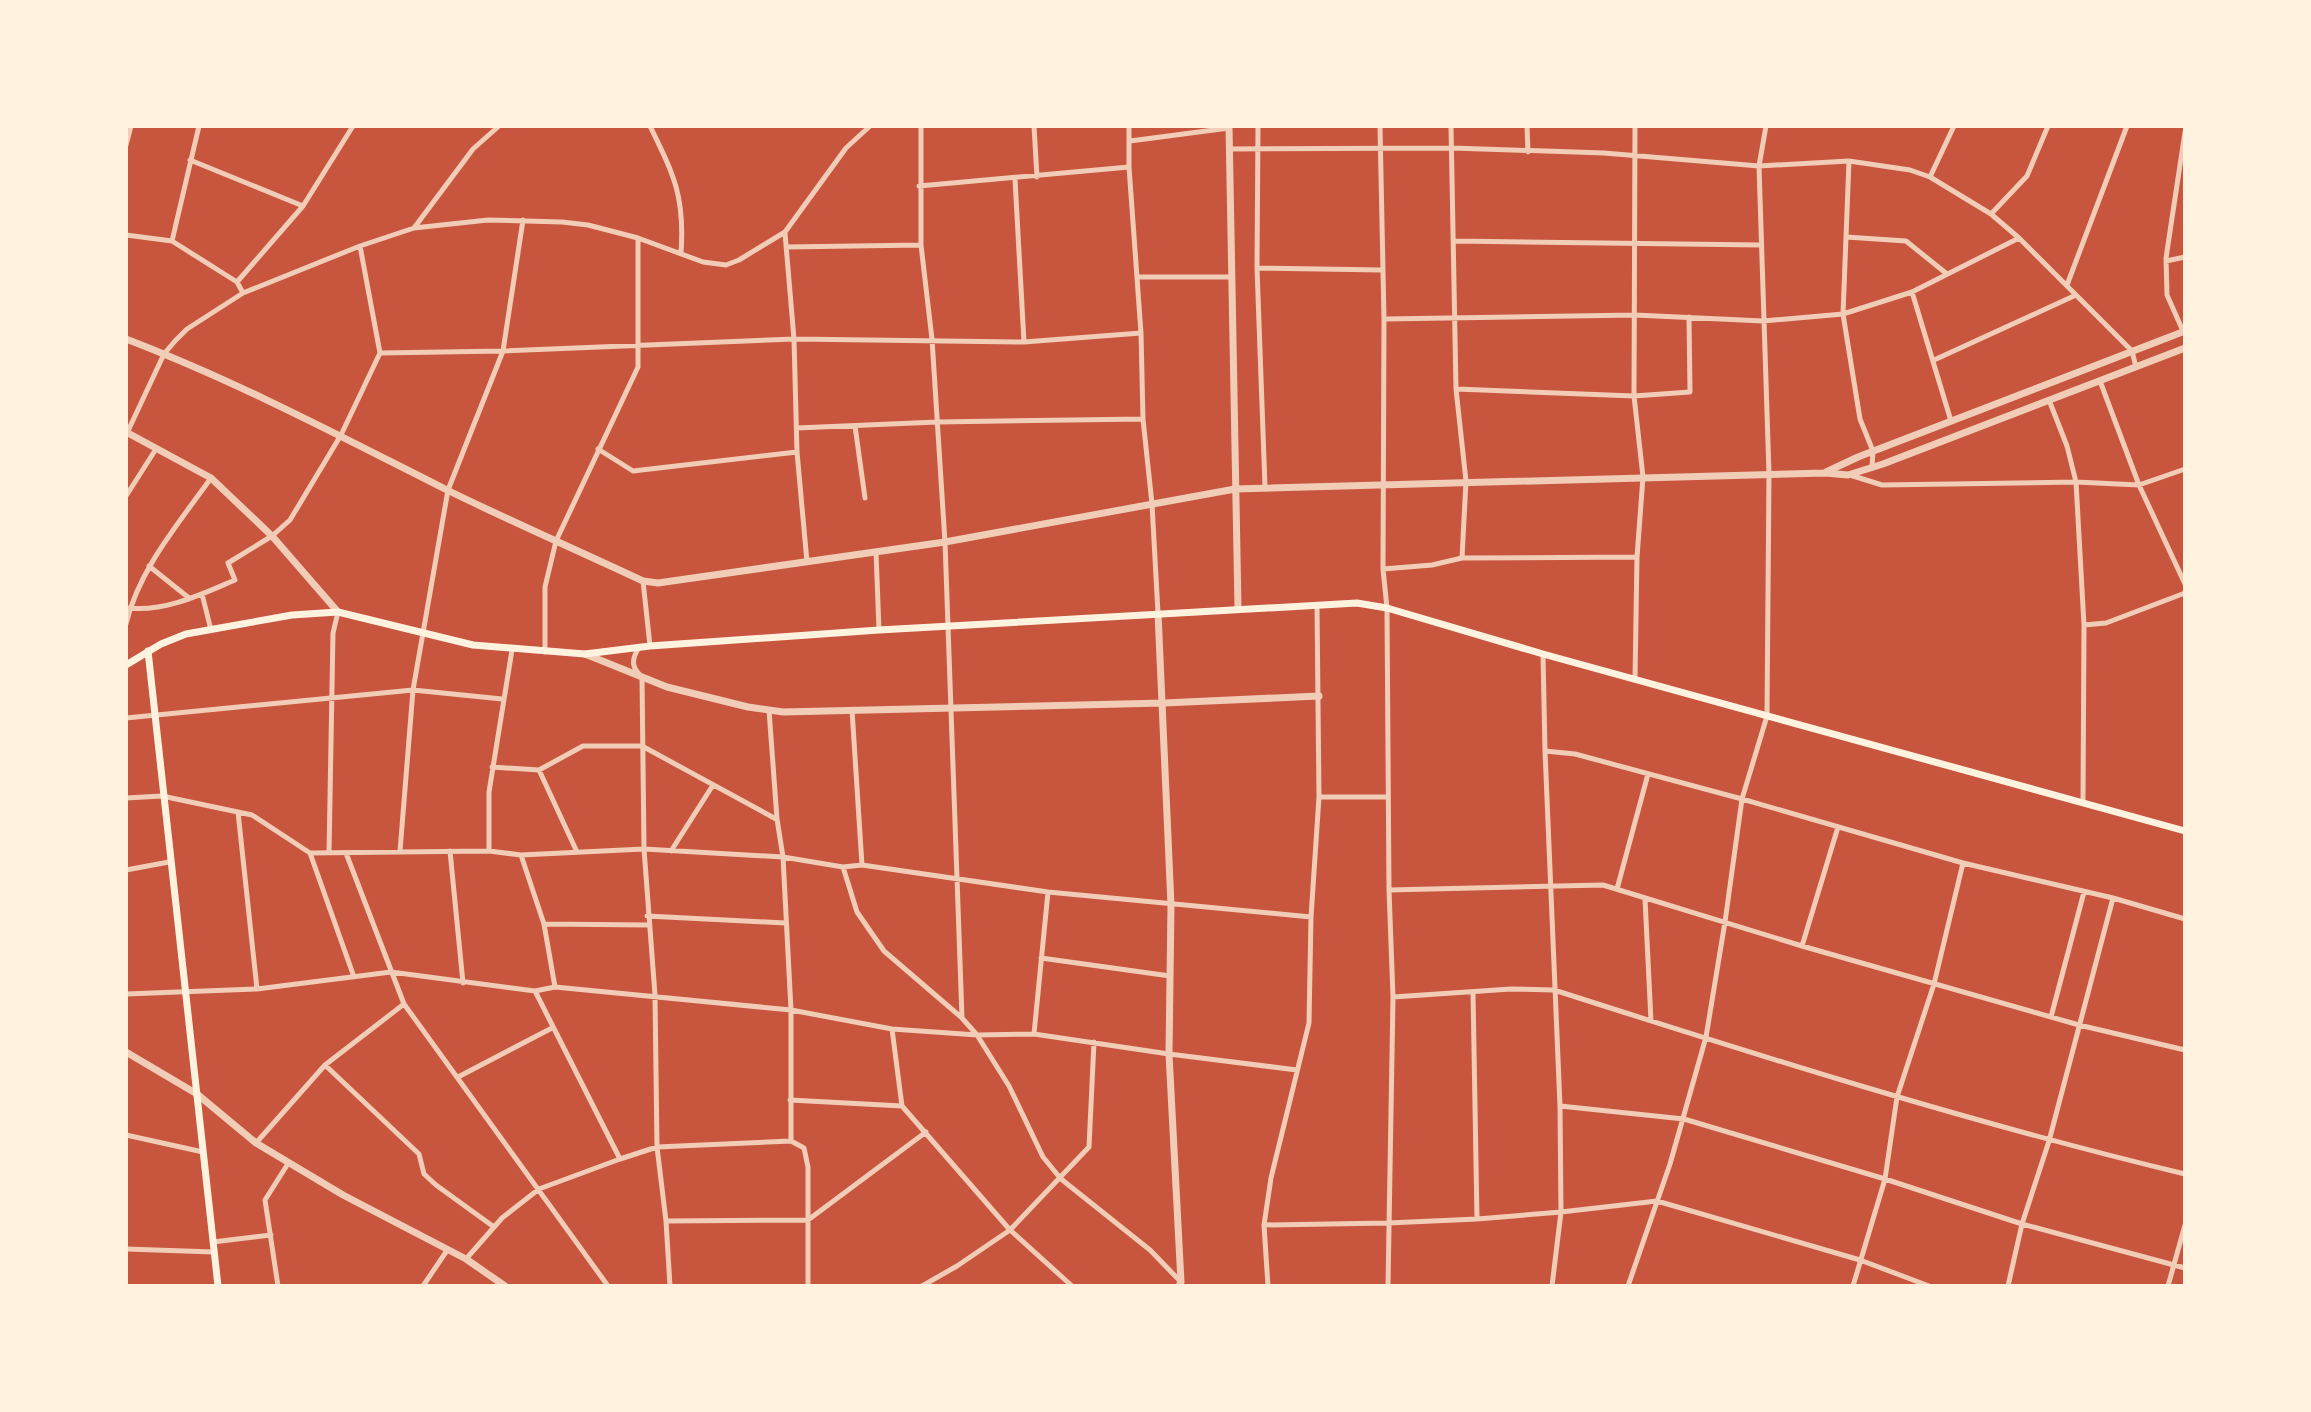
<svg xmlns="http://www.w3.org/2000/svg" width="2311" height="1412" font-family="'Source Sans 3',sans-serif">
	<rect width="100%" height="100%" fill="#c8553d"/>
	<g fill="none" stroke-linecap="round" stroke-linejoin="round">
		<!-- minor -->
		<path stroke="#f1ccb7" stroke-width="5" d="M650 126C674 175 685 197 681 253
			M921 126V245L932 339 945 542 962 1018
			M1034 126 1037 177
			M1129 126V167L1141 333 1143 419 1152 504 1158 613
			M1258 126 1257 268 1265 487
			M1380 126 1384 319 1383 569 1387 608 1389 890 1393 997 1388 1286
			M1451 126 1456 389 1466 481 1462 558
			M1527 126 1528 152
			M1635 126 1634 396 1643 477 1637 557 1635 679
			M1130 141 1229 128
			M126 145 131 126
			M1229 149 1452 148 1604 153 1759 166 1849 161 1910 170 1930 177 1991 214 2019 238 2132 351 2136 367
			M190 160 303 206
			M1849 161 1843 314 1860 419 1873 451 1872 467
			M1930 177 1954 126
			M1015 179 1024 342
			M919 186 1129 167
			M1991 214 2027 176 2048 126
			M414 228 473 149 499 126
			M785 233 794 339 797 452 807 562
			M126 235 172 241 237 282 243 293
			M1846 237 1906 241 1947 274
			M172 241 199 126
			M1454 241 1760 245
			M786 247 921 245
			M2166 261 2185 257
			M1257 268 1382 270
			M1137 277H1231
			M237 282 303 206 353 126
			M2067 285 2127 126
			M1912 292 1951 421
			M1385 319 1635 315 1763 321 1843 314 1912 292 2019 238
			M2183 331 2167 295 2166 258 2185 132
			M380 353 503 351 794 339 1024 342 1141 333
			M1934 360 2076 295
			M2100 381 2139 485 2185 584
			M1456 389 1634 396 1690 392 1689 317
			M2049 400 2067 446 2076 482 2084 625 2083 802
			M855 426 865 498
			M797 428 937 422 1143 419
			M127 433 164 354 175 341 187 329 243 293 360 246 414 228 488 220 562 222 588 225 638 238 703 262 726 265 739 260 785 232 846 148 870 126
			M598 449 633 471 797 452
			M1850 475 1882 485 2076 482 2139 485 2185 469
			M126 496 156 449
			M876 552 879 630
			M149 566 189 598
			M1383 569 1432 565 1462 558 1637 557
			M643 581 650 646
			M202 594 211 630
			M129 608C165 612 202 594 235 580L228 563 272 536 290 520 341 435 380 353 360 246
			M126 624C139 569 179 523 211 478
			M2084 625 2106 623 2185 593
			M638 649C631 661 632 668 642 677L644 849 655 995 657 1147 666 1221 670 1286
			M545 652V587L556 541 638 367V238
			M1543 654 1545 751 1560 1106 1561 1212 1552 1286
			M769 710 777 819 783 857 791 1010V1141
			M852 710 862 865
			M126 718 413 690 502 699
			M1545 751 1575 754 1742 799 1963 863 2113 898 2185 919
			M492 767 539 770 583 746H642L776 819
			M539 770 577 852
			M1319 797H1388
			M126 798 162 796 252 815 310 853 489 851 521 855 644 849 783 857 843 867 862 865 1048 892 1311 917
			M238 812 257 989
			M400 851 413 690 448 490 503 351 523 220
			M450 851 463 983
			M489 851V792L512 650
			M671 851 713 785
			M310 853 354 977
			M329 853 333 633 338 612
			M346 853 404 1004 608 1286
			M521 855 544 924 555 987
			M843 867 857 912 884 951 962 1018 977 1035 1009 1086 1043 1157 1061 1179 1150 1250 1180 1281
			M126 870 169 862
			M1617 889 1648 774
			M1389 890 1603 885 1802 946 2079 1025 2185 1050
			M1645 899 1651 1021
			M647 916 785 923
			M544 924 648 925
			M1802 946 1838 827
			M1041 958 1170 976
			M535 991 620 1159
			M1473 992 1477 1219
			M126 994 257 989 391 972 535 991 555 987 791 1010 892 1029 977 1035 1034 1034 1169 1054 1297 1070
			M1393 997 1511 989 1554 990C1763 1057 1972 1123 2185 1174
			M2051 1017 2084 892
			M892 1029 902 1106
			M1034 1034 1048 892
			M325 1065 419 1154 424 1174 436 1185 494 1227
			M458 1077 552 1028
			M790 1100 902 1106 1010 1230 1072 1286
			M1560 1106 1684 1119 1885 1179 2022 1224 2185 1268
			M126 1135 203 1152
			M256 1143 325 1065 404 1004
			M666 1221 808 1220 926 1132
			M1264 1225 1388 1223 1477 1219 1561 1212 1657 1201 1860 1260 1929 1286
			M213 1242 271 1235
			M126 1249 214 1252
			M466 1259 502 1218 539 1189 620 1159 657 1147 791 1141 804 1148 808 1167V1286
			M278 1286 265 1200 289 1162
			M423 1286 448 1249
			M922 1286 957 1266 1010 1230 1089 1147 1094 1042
			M1268 1286 1264 1225 1271 1178 1309 1023 1311 917 1319 797 1317 605
			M1628 1286 1670 1164 1706 1037 1725 922 1742 799 1767 716 1769 474 1759 166 1766 126
			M1853 1286 1885 1179 1897 1097 1934 984 1963 863
			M2008 1286 2022 1224 2049 1141 2113 898
			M2168 1286 2185 1225"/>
		<!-- tertiary -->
		<path stroke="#f1ccb7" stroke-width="7" d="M1229 126 1238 608
			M126 339C236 381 340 436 445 489 510 521 577 550 643 581L658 583 945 542 1235 489 1825 473 1848 475 1883 464 2185 348
			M126 432 211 478 272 536 338 612
			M1826 472 1858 457 2185 331
			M1158 613 1171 905 1169 1054 1181 1282 1179 1286
			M585 654 667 687 748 707 783 712 1164 703 1319 696
			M126 1052 197 1094 256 1143 343 1195 466 1259 505 1286"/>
		<!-- secondary -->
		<path stroke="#fff3e0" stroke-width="7" d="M148 651 218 1286
			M126 665 161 644 186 634 292 615 338 612 473 645 585 654 650 646 879 630 1357 603 1387 608 1543 654 2185 831"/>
	</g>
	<!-- border -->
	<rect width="2311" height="1412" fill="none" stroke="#fff3e0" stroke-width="256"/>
</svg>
